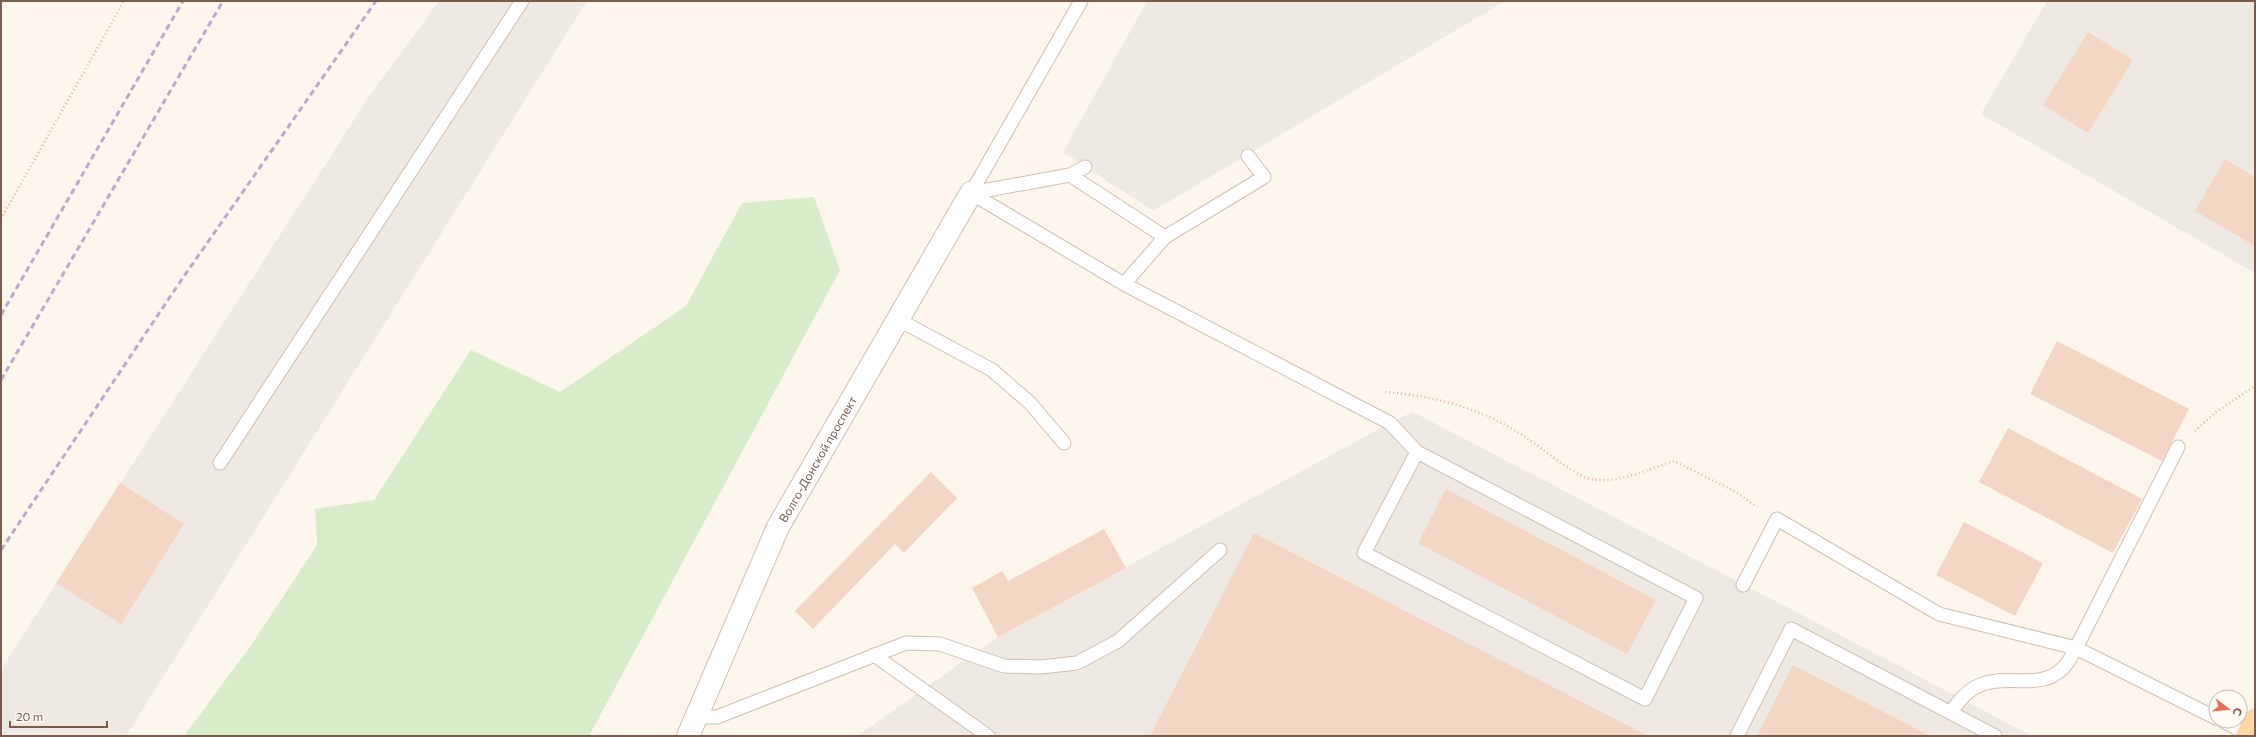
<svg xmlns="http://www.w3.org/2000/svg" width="2256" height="737" font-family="Commissioner,sans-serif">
	<rect width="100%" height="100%" fill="#fdf6ec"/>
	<!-- industrial -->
	<path fill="#efe9e4" d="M439 1H587L126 736H1V669L370 95Z
		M1147 1H1505L1153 211 1063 152Z
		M2047 1H2255V273L1981 114Z
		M1413 412 1785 606 2032 736H857L998 637 1390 423Z"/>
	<!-- green -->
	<path fill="#d8ecc9" d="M814 197 840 270 589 736H184L252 644 317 545 315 509 374 500 471 350 560 392 686 306 742 203Z"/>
	<!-- building -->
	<path fill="#f3d5c3" d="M2088 32 2133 60 2088 133 2043 105Z
		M2225 159 2255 177V246L2195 211Z
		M2057 341 2189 409 2162 461 2030 394Z
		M2008 428 2142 499 2113 553 1979 482Z
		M931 472 957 498 904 553 895 544 813 629 795 611Z
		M120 483 184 524 121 624 56 583Z
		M1446 489 1656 600 1627 654 1418 543Z
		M1964 522 2043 563 2015 616 1936 575Z
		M1104 529 1126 568 998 637 972 588 1002 571 1008 581Z
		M1254 533 1648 736H1150Z
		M1793 665 1930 736H1757Z"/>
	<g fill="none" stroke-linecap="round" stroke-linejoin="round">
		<defs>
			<path id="lane" d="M1070 175 1165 237
				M971 193 1124 284 1390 423 1417 452 1696 598 1645 699 1364 553 1417 452
				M971 193 1081 1
				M971 193 1070 175 1085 167
				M1124 284 1165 237 1264 177 1248 156
				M897 319 992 370 1030 403 1064 443
				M220 463 522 1
				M1743 585 1777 519 1939 614 2076 648 2178 447
				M874 655 988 736
				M1951 713C1985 655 2030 699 2062 669 2068 664 2072 655 2076 648L2216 718
				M697 717H717L906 643 940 644 1004 666 1041 667 1077 663 1118 641 1220 550
				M2223 721 2248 734
				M1737 736 1791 629 1995 736"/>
			<g id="street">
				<path id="s1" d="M688 736 778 527 971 193"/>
			</g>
			<path id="primary" d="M2247 736 2255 721"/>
		</defs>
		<!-- lane casing -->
		<use href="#lane" stroke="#d1beb0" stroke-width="15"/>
		<!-- street casing -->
		<use href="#street" stroke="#d1beb0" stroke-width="24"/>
		<!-- primary casing -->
		<use href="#primary" stroke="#dad1cd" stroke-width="24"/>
		<!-- path -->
		<path stroke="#d9b8a5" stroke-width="2.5" stroke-dasharray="1 3" stroke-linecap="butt" d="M1 219 124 1
			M1385 392C1436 396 1485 409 1528 439 1542 448 1578 479 1595 480 1621 482 1649 469 1674 461L1736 492 1757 507
			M2195 431 2216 412 2255 386"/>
		<!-- lane -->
		<use href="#lane" stroke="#fff" stroke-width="13"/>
		<!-- street -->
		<use href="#street" stroke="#fff" stroke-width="22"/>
		<!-- primary -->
		<use href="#primary" stroke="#fbd9a5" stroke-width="22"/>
		<!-- rail -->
		<path stroke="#b9a8c9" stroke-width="3" stroke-dasharray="6 4" stroke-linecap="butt" d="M1 315 183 1
			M1 380 223 1
			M1 550 180 282 376 1"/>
	</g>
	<g text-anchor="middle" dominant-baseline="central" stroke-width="4" stroke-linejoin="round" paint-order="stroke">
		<!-- street labels -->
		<g font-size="12" fill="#7a5c4d" stroke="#fffaf3">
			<text stroke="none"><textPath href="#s1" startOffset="306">Волго-Донской проспект</textPath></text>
		</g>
	</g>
	<!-- border -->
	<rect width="2256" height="737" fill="none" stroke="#7a5c4d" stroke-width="4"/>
	<!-- north arrow -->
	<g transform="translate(2228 709) rotate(106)"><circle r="19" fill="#fffaf3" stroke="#cabbb1"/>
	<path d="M0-3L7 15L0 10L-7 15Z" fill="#e76f51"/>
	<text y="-6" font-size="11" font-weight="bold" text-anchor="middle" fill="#7a5c4d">С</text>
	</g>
	<!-- scale -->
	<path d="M10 721v6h97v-6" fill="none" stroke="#7a5c4d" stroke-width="2"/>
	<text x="16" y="721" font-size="12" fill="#7a5c4d" stroke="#fffaf3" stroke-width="3" paint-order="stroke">20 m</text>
</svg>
